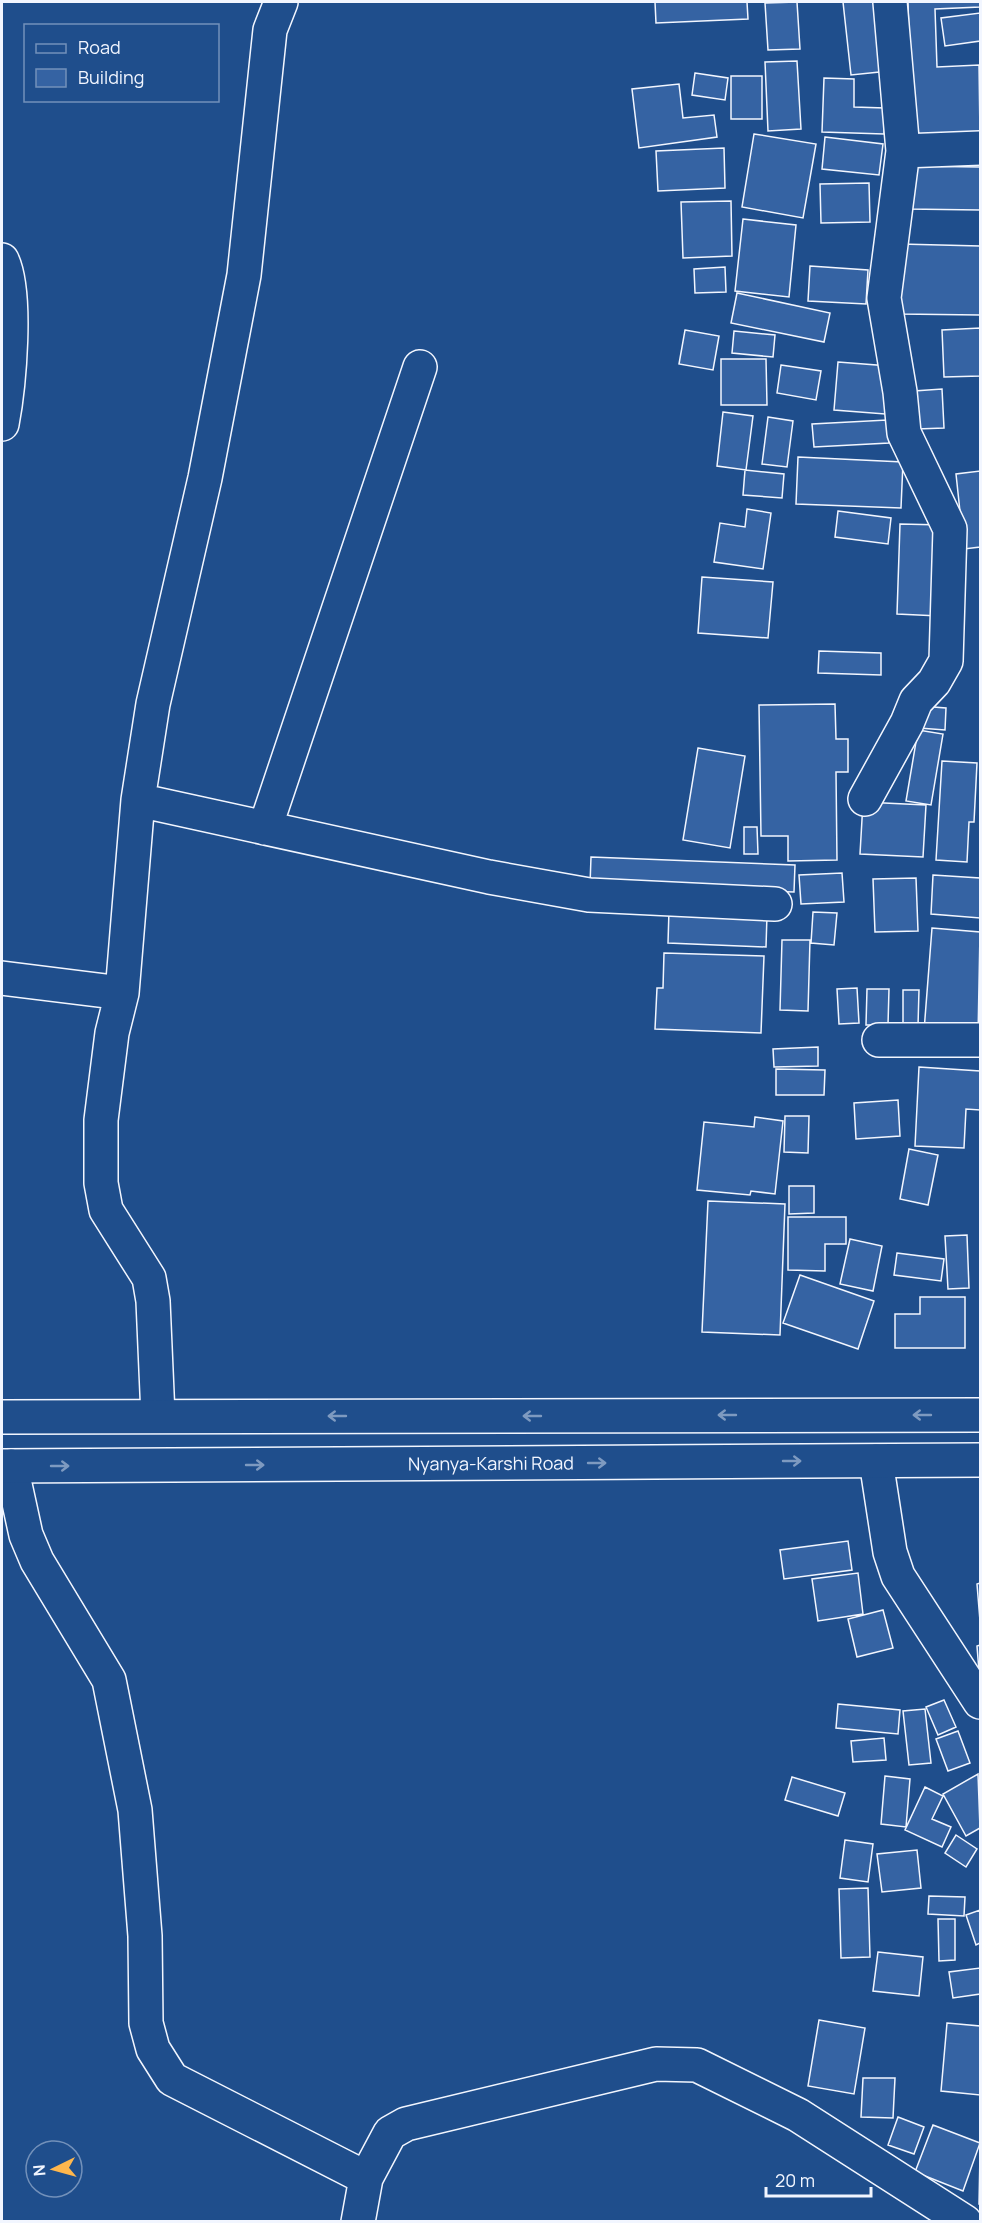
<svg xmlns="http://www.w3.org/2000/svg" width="982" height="2223" font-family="Manrope,sans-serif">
	<rect width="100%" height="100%" fill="#1f4e8c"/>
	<!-- building -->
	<path fill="#3563a3" stroke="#f2f6ff" stroke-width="1.5" d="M655 2H747L748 19 656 23Z
		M797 2 800 49 768 50 765 3Z
		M843 2H882L889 71 851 75Z
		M908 2H980V7L935 9 937 67 979 65 980 135 912 137Z
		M980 13V41L945 46 941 18Z
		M797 61 801 129 768 131 765 62Z
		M695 73 728 78 725 100 692 95Z
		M731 76H762V119H731Z
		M824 78 854 79V107L885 108 884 134 822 132Z
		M679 84 683 118 714 115 717 137 639 148 632 89Z
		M754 134 816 144 803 218 742 207Z
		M825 137 883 144 879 175 822 169Z
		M724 148 725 188 658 191 656 151Z
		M907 166 980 167V210L907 209Z
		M869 183 870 222 821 223 820 184Z
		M731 201 732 256 683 258 681 202Z
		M743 219 796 225 789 297 735 291Z
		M900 244 980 246V315L899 314Z
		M810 266 868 270 866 304 808 301Z
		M725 267 726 292 695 293 694 269Z
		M737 293 830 313 824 342 731 323Z
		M980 328V376L944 377 942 330Z
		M685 330 719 336 713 370 679 364Z
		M734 331 775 335 773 357 732 353Z
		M721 359H766L767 405H721Z
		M838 362 889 366 885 414 834 410Z
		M781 365 821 371 816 400 777 393Z
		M942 389 944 428 917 429 914 391Z
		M723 412 753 416 746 470 717 466Z
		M768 417 793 421 787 467 762 464Z
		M887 420 889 443 814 447 812 424Z
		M798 457 903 462 901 508 796 504Z
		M745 470 784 474 782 498 743 495Z
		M980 471V547L964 549 956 474Z
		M747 509 771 513 763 569 714 562 720 523 745 527Z
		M838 511 891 518 888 544 835 537Z
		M900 524 943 525 939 616 897 614Z
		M702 577 773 582 768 638 698 633Z
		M819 651 881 653V675L818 673Z
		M835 704 836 739H848V772H836L837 860 788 861V836H761L759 705Z
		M920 706 946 708 945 730 919 728Z
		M918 730 943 734 931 805 906 801Z
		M698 748 745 756 730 848 683 840Z
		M942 761 977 763 974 822H969L967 862 936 860Z
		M863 802 926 805 923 857 860 854Z
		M744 827H757L758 854H744Z
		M591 857 795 865 794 892 590 885Z
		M842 873 844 902 801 904 799 875Z
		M933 875 980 878V918L931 914Z
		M916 878 918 931 875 932 873 879Z
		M669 910 767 915 766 947 668 943Z
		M813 912 837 913 834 945 811 943Z
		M932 928 980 932 978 1036 924 1031Z
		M782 940H810L808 1011 780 1010Z
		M664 953 764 956 761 1033 655 1029 657 988H663Z
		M857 988 859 1023 839 1024 837 989Z
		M867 989H889L888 1025H866Z
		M903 990H919L918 1026 903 1027Z
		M818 1047V1066L774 1067 773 1049Z
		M919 1067 980 1071V1110L966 1109 964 1148 915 1146Z
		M776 1069 825 1070 824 1095H776Z
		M898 1100 900 1136 856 1139 854 1103Z
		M785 1116H809L808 1153 784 1152Z
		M755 1117 783 1121 775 1194 751 1191 750 1195 697 1190 704 1122 754 1127Z
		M909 1149 938 1155 928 1205 900 1199Z
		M789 1186H814V1213L789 1214Z
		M708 1201 785 1204 780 1335 702 1332Z
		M788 1217H846V1244H825V1271L788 1270Z
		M967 1235 969 1288 948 1289 945 1236Z
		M850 1239 882 1246 873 1291 840 1284Z
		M897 1253 944 1259 941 1281 894 1275Z
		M800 1275 874 1301 858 1349 783 1323Z
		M920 1297H965V1348H895V1314H920Z
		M848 1541 852 1570 784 1579 780 1550Z
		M858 1573 863 1614 818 1621 812 1579Z
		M980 1583V1621L977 1584Z
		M883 1610 893 1648 857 1657 848 1619Z
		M980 1645V1684L977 1646Z
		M944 1700 956 1727 938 1735 926 1707Z
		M838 1704 900 1710 898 1734 836 1728Z
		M925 1709 931 1763 909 1765 903 1711Z
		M958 1731 970 1763 948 1771 936 1739Z
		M884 1738 886 1760 853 1762 851 1741Z
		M978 1774 980 1828 966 1836 943 1794Z
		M885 1776 910 1779 906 1827 881 1824Z
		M792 1777 845 1793 838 1816 785 1800Z
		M925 1787 943 1796 932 1819 951 1827 942 1847 905 1830Z
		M956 1835 977 1849 966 1867 945 1853Z
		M845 1840 873 1844 868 1882 840 1878Z
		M917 1850 921 1888 882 1892 877 1854Z
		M868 1888 870 1957 841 1958 839 1889Z
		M929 1896 965 1897 964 1916 928 1914Z
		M980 1910V1943L976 1945 966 1915Z
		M938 1919H955V1960L939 1961Z
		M878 1952 923 1957 919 1996 873 1991Z
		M980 1968V1994L953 1998 949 1972Z
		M819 2020 865 2028 854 2094 808 2086Z
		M947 2023 980 2026V2095L941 2091Z
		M863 2078H895L893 2118 861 2117Z
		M898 2117 924 2127 914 2154 888 2145Z
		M933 2125 980 2143 963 2191 915 2172Z
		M980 2154V2204H979Z"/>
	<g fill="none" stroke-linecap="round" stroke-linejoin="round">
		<defs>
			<path id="minor" d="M903 151 980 148
				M2 260C18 293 9 387 2 424
				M865 799 907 723 916 701 934 682 946 661 950 529 904 433 900 392 884 298 903 151 890 2
				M138 800 489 877 589 895 775 904
				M265 828 420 367
				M2 978 122 993
				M879 1040H980
				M158 1416 153 1301 149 1278 106 1210 101 1183V1120L112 1033 122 993 138 800 153 704 205 478 244 275 270 30 281 2
				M876 1461 890 1552 898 1576 980 1702
				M11 1466 26 1535 37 1561 109 1680 135 1810 145 1936 146 2023 153 2049 172 2079 366 2178
				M358 2222 366 2178 390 2133 406 2124 656 2064 697 2065 798 2115 965 2222"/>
			<g id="major">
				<path d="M2 1417 980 1415"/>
				<path id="s1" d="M2 1466 980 1460"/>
			</g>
		</defs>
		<!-- minor casing -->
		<use href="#minor" stroke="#f2f6ff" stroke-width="36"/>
		<!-- major casing -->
		<use href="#major" stroke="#f2f6ff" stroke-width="36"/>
		<!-- minor -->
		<use href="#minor" stroke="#1f4e8c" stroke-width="33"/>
		<!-- major -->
		<use href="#major" stroke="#1f4e8c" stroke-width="33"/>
	</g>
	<!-- one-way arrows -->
	<defs><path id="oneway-shaft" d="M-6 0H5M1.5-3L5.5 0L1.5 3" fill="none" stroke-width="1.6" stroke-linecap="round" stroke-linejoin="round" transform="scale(1.5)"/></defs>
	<g stroke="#7e9ac0">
		<use href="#oneway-shaft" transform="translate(727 1415) rotate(180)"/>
		<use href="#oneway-shaft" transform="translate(922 1415) rotate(180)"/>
		<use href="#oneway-shaft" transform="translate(337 1416) rotate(180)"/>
		<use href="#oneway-shaft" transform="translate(532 1416) rotate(180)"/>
		<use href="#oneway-shaft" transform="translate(792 1461)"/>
		<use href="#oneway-shaft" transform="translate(597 1463)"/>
		<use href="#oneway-shaft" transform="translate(255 1465)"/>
		<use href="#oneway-shaft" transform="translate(60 1466)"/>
	</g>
	<g text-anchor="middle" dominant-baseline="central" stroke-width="4.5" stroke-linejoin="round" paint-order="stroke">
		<!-- street labels -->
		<g font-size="18" fill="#f2f6ff" stroke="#1f4e8c">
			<text stroke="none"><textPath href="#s1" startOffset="489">Nyanya-Karshi Road</textPath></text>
		</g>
	</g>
	<!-- border -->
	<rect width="982" height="2223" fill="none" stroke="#f2f6ff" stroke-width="6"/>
	<!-- legend -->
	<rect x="24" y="24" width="195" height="78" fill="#1f4e8c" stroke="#7391ba" stroke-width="1.5"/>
	<rect x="36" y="44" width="30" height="9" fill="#1f4e8c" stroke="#7391ba" stroke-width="1.5"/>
	<text x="78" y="54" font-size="18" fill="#f2f6ff">Road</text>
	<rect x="36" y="69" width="30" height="18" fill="#3563a3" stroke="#7391ba" stroke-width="1.5"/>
	<text x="78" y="84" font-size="18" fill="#f2f6ff">Building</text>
	<!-- north arrow -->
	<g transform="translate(54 2169) rotate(265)"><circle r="28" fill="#1f4e8c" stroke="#7391ba" stroke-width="1.5"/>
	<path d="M0-4.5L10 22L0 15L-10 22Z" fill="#ffb74d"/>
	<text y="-9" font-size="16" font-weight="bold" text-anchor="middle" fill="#f2f6ff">N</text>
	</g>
	<!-- scale -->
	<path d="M766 2187v9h105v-9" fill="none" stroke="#f2f6ff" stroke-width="3"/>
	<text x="775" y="2187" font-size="18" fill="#f2f6ff" stroke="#1f4e8c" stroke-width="4.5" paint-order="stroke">20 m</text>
</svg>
